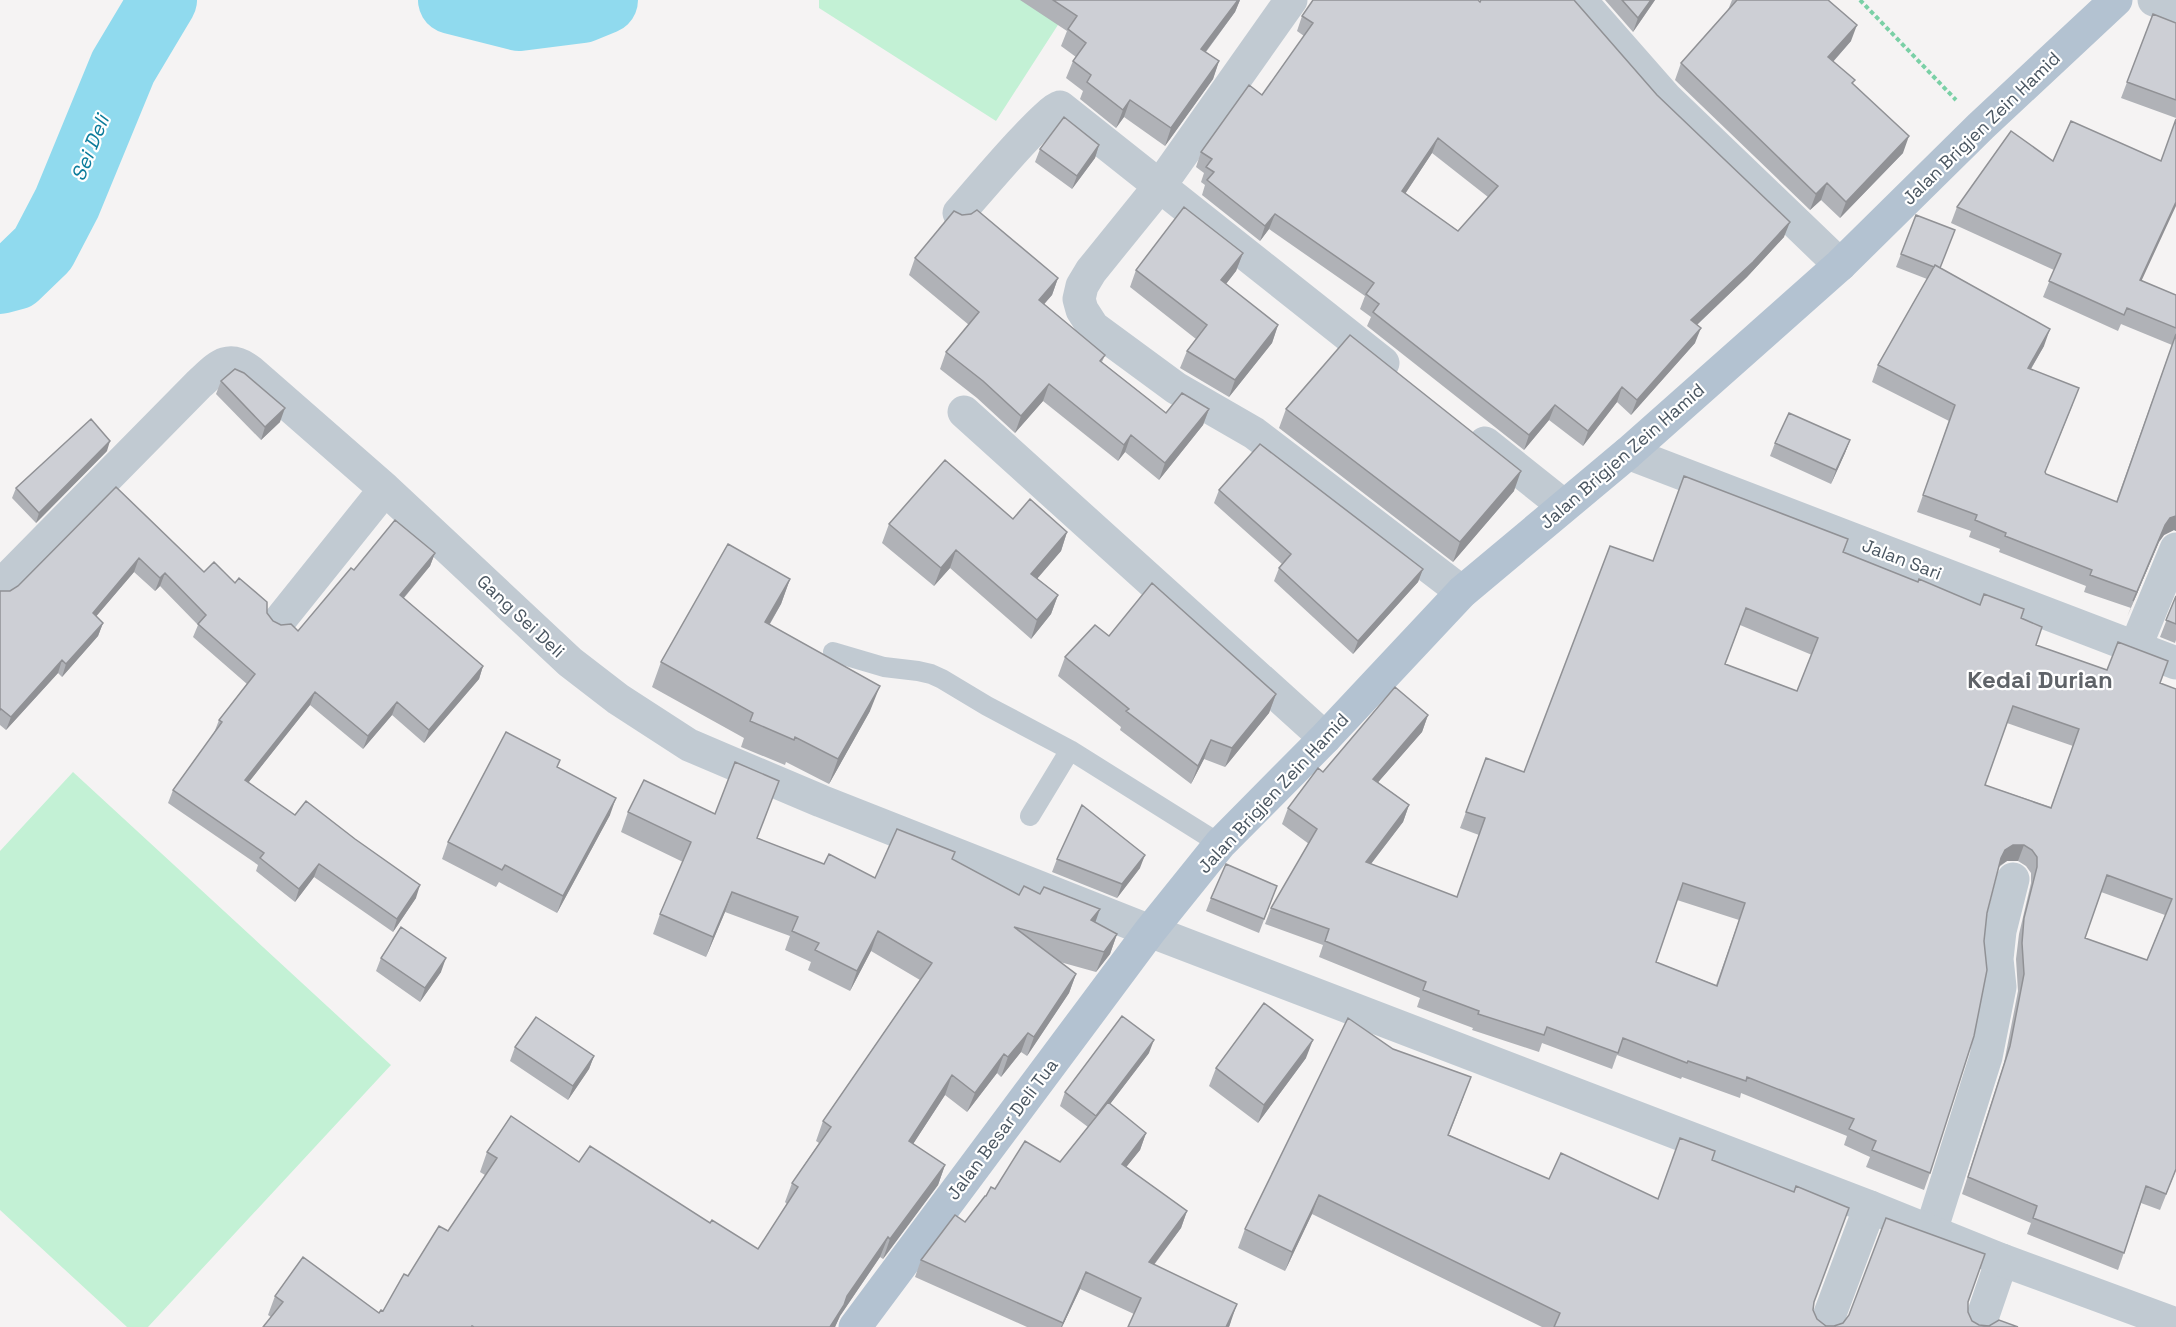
<svg xmlns="http://www.w3.org/2000/svg" width="2176" height="1327" font-family="'Space Grotesk',sans-serif">
	<rect width="100%" height="100%" fill="#f5f3f3"/>
	<!-- green -->
	<path fill="#c3f1d5" d="M819 0H1074L996 121 819 8Z
		M73 772 391 1065 148 1327H127L0 1210V851Z"/>
	<g fill="none" stroke-linecap="round" stroke-linejoin="round">
		<!-- river -->
		<path stroke="#90daee" stroke-width="68" d="M452 0 519 17 582 9 604 0
			M0 280 15 276 43 249 67 203 123 67 163 0"/>
		<!-- path -->
		<path stroke="#7ad0a6" stroke-width="4" stroke-dasharray="4.5 3" stroke-linecap="butt" d="M1860 0 1956 100"/>
		<!-- service -->
		<path stroke="#c1cad2" stroke-width="20" d="M833 652 884 667 918 671 931 674 942 679 987 706 1070 750 1220 844
			M1030 816 1070 750"/>
		<!-- minor -->
		<path stroke="#c1cad2" stroke-width="33" d="M1291 0 1159 187 1091 271 1082 286 1079 299 1082 310 1093 327 1176 388 1254 433 1462 592
			M1580 0 1666 98 1840 265
			M2154 0 2176 9
			M959 213C974 196 1046 110 1060 107L1383 363
			M964 412 1325 738
			M1485 443 1564 506
			M1628 453 2176 663
			M0 586 199 384C217 368 227 353 250 371L385 489 570 662 618 699 689 745 821 801 1150 931
			M280 620 385 489
			M2135 648 2176 549
			M1931 1231 1986 1057 2000 987 1997 959 2000 931 2013 879
			M1825 1327 1870 1207
			M1979 1327 2002 1260"/>
		<!-- tertiary -->
		<path stroke="#c1cad2" stroke-width="33" d="M1150 931 1870 1207 2002 1260 2176 1324"/>
		<!-- primary -->
		<path stroke="#b3c2d1" stroke-width="33" d="M855 1327 1150 931 1220 844 1325 738 1462 592 1628 453 1840 265 1981 126 2116 0"/>
	</g>
	<!-- wall -->
	<path fill="#b0b2b7" fill-rule="evenodd" d="M1020 0H1240L1235 12 1206 52 1219 61 1213 79 1165 146 1124 117 1116 128 1080 99 1083 91 1066 78 1073 61 1076 57 1061 46 1067 31Z
		M1605 0H1655L1633 32Z
		M1732 0H1828L1851 41 1833 62 1853 84 1903 153 1840 218 1821 200 1810 210 1675 80 1681 63 1728 10Z
		M2153 14 2176 23V118L2121 98Z
		M1302 16 1657 95 1784 237 1747 277 1697 325 1695 343 1631 415 1617 402 1583 446 1549 420 1524 450 1367 326 1371 317 1360 309 1365 296 1269 229 1260 241 1202 195 1205 185 1201 182 1204 173 1196 167 1201 152 1262 95 1304 36 1297 31ZM1432 153 1488 197 1458 231 1405 194Z
		M1099 145 1095 158 1072 189 1035 162 1040 149Z
		M1957 207 2176 295V531L2174 530 2164 535 2159 542 2127 617 2131 608 2084 592 2086 586 1999 552 2000 549 1969 537 1971 531 1917 512 1949 421 1872 382 1878 365 1927 279 1896 267 1916 215 1940 268 2044 346 2031 369 2073 404 2045 472 2046 474 2116 502 2172 345 2121 324 2118 331 2043 297 2054 270 1951 223Z
		M1243 253 1236 271 1226 284 1278 325 1272 343 1229 397 1180 368 1187 351 1196 339 1130 287 1136 270Z
		M915 258 1058 278 1052 295 1044 304 1105 355 1102 362 1166 413 1209 409 1203 425 1159 480 1125 452 1118 461 1043 401 1015 433 977 398 940 369 946 352 969 325 909 275Z
		M221 381 280 422 261 440 216 394Z
		M1286 409 1514 491 1453 562 1279 428Z
		M1850 440 1845 453 1831 484 1770 456 1775 443Z
		M107 451 36 523 12 498 16 488Z
		M116 487 204 572 235 583 267 613 273 621 281 625 298 631 354 570 435 553 430 566 404 598 483 666 479 679 424 743 392 715 363 749 310 705 248 783 416 898 393 932 314 877 295 902 256 871 258 865 168 803 173 790 214 733 219 720 247 684 193 637 198 625 160 586 155 591 134 572 96 616 103 623 98 636 62 677 58 673 6 730 0 725V591H10L18 586Z
		M1219 490 1423 569 1418 582 1353 654 1274 581 1279 568 1282 564 1214 503Z
		M1013 519 1067 532 1061 551 1037 578 1058 595 1051 614 1031 639 950 568 934 586 882 543 889 524Z
		M1848 539 1844 552 1918 582 1980 605 2021 619 2036 645 2107 670 2160 683 2176 689V1170L2160 1210 2141 1203 2118 1270 2027 1234 2031 1223 1962 1194 2004 1063 2018 991 2016 959 2019 934 2031 883V873L2026 866 2018 861H2007L1998 868 1987 913 1930 1173 1924 1190 1866 1167 1870 1157 1844 1145 1847 1136 1741 1093 1740 1098 1682 1077 1681 1079 1617 1055 1612 1069 1542 1043 1539 1052 1472 1030 1473 1028 1417 1007 1420 998 1319 957 1323 945 1265 924 1271 908 1309 844 1282 824 1288 808 1323 772 1428 715 1422 732 1378 782 1409 805 1403 822 1371 864 1457 897 1479 835 1460 828 1486 758 1524 772 1653 561ZM1740 625 1812 655 1797 691 1725 664ZM2007 723 2073 746 2051 807 1985 785ZM2101 892 2165 915 2147 960 2085 938ZM1677 900 1739 920 1716 985 1656 962Z
		M790 579 781 604 770 624 870 711 829 784 786 762 785 765 741 747 744 738 652 687 661 662Z
		M2176 596V640L2175 643 2160 637Z
		M1109 636 1276 694 1269 713 1225 767 1204 759 1191 784 1120 730 1121 727 1058 676 1065 657Z
		M557 767 610 815 557 913 499 882 496 887 442 859 448 842Z
		M628 812 757 838 824 864 875 878 955 852 952 859 1019 895 1095 923 1117 934 1110 954 1096 972 1060 962 1076 974 1069 993 1027 1056 1021 1052 1001 1077 997 1073 967 1112 945 1095 913 1144 945 1165 938 1185 883 1259 880 1257 840 1316 835 1327H263L271 1317 268 1315 275 1296 379 1313 383 1311 408 1276 448 1231 485 1175 480 1172 487 1152 579 1162 710 1223 758 1249 787 1204 785 1202 792 1183 819 1143 816 1141 823 1121 920 980 871 951 850 991 808 970 811 962 785 950 790 936 725 912 706 957 653 934 660 914 683 862 621 832Z
		M1057 859 1140 868 1117 898 1052 872Z
		M1277 886 1259 933 1206 911 1211 898Z
		M381 958 441 972 420 1002 376 971Z
		M515 1047 594 1056 589 1069 568 1100 510 1061Z
		M1149 1053 1110 1104 1146 1133 1140 1150 1126 1167 1187 1211 1181 1228 1154 1265 1231 1321 1229 1327H1128L1134 1314 1080 1289 1062 1327H1027L915 1277 921 1260 965 1222 986 1196 995 1189 1060 1162 1088 1127 1060 1106 1065 1092Z
		M1306 1058 1258 1123 1209 1086 1216 1068Z
		M1464 1096 1449 1135 1549 1179 1658 1199 1712 1160 1814 1303 1813 1310 1817 1319 1826 1326H1834L1968 1302V1312L1972 1321 1979 1325 2018 1327H1542L1312 1214 1285 1271 1238 1248 1245 1229Z"/>
	<!-- shaded-wall -->
	<path fill="#909195" d="M1238 0H1240L1235 12 1195 66 1201 49Z
		M1651 0H1655L1633 32 1638 18Z
		M1857 25 1851 41 1822 74 1828 57Z
		M1219 61 1213 79 1165 146 1171 128Z
		M1130 100 1124 117 1116 128 1123 110Z
		M1909 136 1903 153 1840 218 1846 202Z
		M1438 138 1432 153 1397 206 1402 191Z
		M1099 145 1095 158 1072 189 1077 176Z
		M1827 183 1821 200 1810 210 1816 194Z
		M2176 202V206L2134 297 2140 280Z
		M1275 214 1269 229 1260 241 1265 226Z
		M1790 222 1784 237 1747 277 1686 335 1691 320Z
		M1243 253 1236 271 1215 298 1221 280Z
		M1058 278 1052 295 1033 317 1039 300Z
		M1278 325 1272 343 1229 397 1235 380Z
		M1701 328 1695 343 1631 415 1637 400Z
		M2050 329 2044 346 2022 384 2028 368Z
		M1049 384 1043 401 1015 433 1021 416Z
		M1622 387 1617 402 1583 446 1588 431Z
		M1555 405 1549 420 1524 450 1529 435Z
		M285 408 280 422 261 440 265 427Z
		M1209 409 1203 425 1159 480 1165 463Z
		M1131 435 1125 452 1118 461 1124 445Z
		M1850 440 1845 453 1831 484 1836 470Z
		M110 441 107 451 36 523 39 513Z
		M1521 471 1514 491 1453 562 1460 542Z
		M2176 516V531L2174 530 2164 535 2159 542 2127 617 2165 525 2170 518Z
		M1067 532 1061 551 1025 593 1031 574Z
		M956 550 950 568 934 586 941 568Z
		M435 553 430 566 395 608 400 595Z
		M139 558 134 572 88 626 93 613Z
		M1423 569 1418 582 1353 654 1358 641Z
		M165 573 160 586 155 591 160 578Z
		M790 579 781 604 756 647 765 622Z
		M1058 595 1051 614 1031 639 1037 620Z
		M103 623 98 636 62 677 66 664Z
		M62 660 58 673 6 730 11 717Z
		M483 666 479 679 424 743 429 730Z
		M880 686 870 711 829 784 838 759Z
		M315 692 310 705 240 793 245 780Z
		M1276 694 1269 713 1225 767 1232 748Z
		M397 702 392 715 363 749 368 736Z
		M1428 715 1422 732 1367 795 1373 779Z
		M1211 740 1204 759 1191 784 1198 766Z
		M616 798 610 815 557 913 563 896Z
		M1409 805 1403 822 1360 878 1366 862Z
		M2013 845H2024L2018 861H2007L1999 866 1995 874 2001 858 2005 850Z
		M1145 855 1140 868 1117 898 1122 884Z
		M319 864 314 877 295 902 299 889Z
		M420 885 416 898 393 932 397 919Z
		M732 892 725 912 706 957 713 937Z
		M1100 909 1093 929 1091 920Z
		M878 931 871 951 850 991 857 971Z
		M1117 934 1110 954 1096 972 1104 952Z
		M446 958 441 972 420 1002 425 988Z
		M1076 974 1069 993 1027 1056 1034 1037Z
		M1028 1033 1021 1052 1001 1077 1008 1057Z
		M1154 1040 1149 1053 1091 1129 1096 1116Z
		M1313 1040 1306 1058 1258 1123 1264 1105Z
		M1004 1054 997 1073 967 1112 975 1093Z
		M594 1056 589 1069 568 1100 573 1086Z
		M952 1075 945 1095 902 1161 909 1141Z
		M1146 1133 1140 1150 1115 1181 1122 1164Z
		M945 1165 938 1185 883 1259 890 1239Z
		M1319 1195 1312 1214 1285 1271 1292 1252Z
		M1187 1211 1181 1228 1143 1279 1149 1262Z
		M888 1237 880 1257 840 1316 835 1327H830L847 1296Z
		M1086 1272 1080 1289 1062 1327H1061Z
		M1237 1304 1229 1327H1226Z"/>
	<!-- building -->
	<path fill="#cdcfd5" stroke="#909195" stroke-width="1.5" fill-rule="evenodd" d="M1053 0H1238L1201 49 1219 61 1171 128 1130 100 1123 110 1087 82 1091 75 1073 61 1086 43 1068 29 1077 16Z
		M1313 0H1478L1480 2 1481 0H1574L1657 95 1790 222 1753 262 1691 320 1701 328 1637 400 1622 387 1588 431 1555 405 1529 435 1373 312 1379 304 1366 294 1374 283 1275 214 1265 226 1207 180 1214 172 1206 167 1212 159 1201 152 1249 85 1262 95 1313 23 1302 16ZM1438 138 1498 186 1458 231 1402 191Z
		M1622 0H1651L1638 18Z
		M1737 0H1828L1857 25 1828 57 1855 80 1852 83 1909 136 1846 202 1827 183 1816 194 1681 63Z
		M2153 14 2176 23V100L2127 82Z
		M1064 117 1099 145 1077 176 1040 149Z
		M2176 119V202L2140 280 2176 295V328L2127 308 2124 315 2049 281 2061 254 1957 207 2011 131 2053 161 2071 121 2161 161Z
		M1184 207 1243 253 1221 280 1278 325 1235 380 1187 351 1207 325 1136 270Z
		M977 210 1058 278 1039 300 1105 355 1100 361 1166 413 1182 393 1209 409 1165 463 1131 435 1124 445 1049 384 1021 416 983 381 946 352 979 312 915 258 954 211 962 215 971 214Z
		M1916 215 1955 230 1940 268 1935 265 1934 267 1901 254Z
		M1935 265 2050 329 2028 368 2079 388 2045 472 2046 474 2117 502 2176 334V516L2170 518 2165 525 2133 601 2137 592 2090 575 2092 570 2005 536 2006 533 1975 520 1977 515 1923 495 1955 405 1878 365Z
		M1350 335 1521 471 1460 542 1286 409Z
		M235 369 244 373 285 408 265 427 221 381Z
		M1789 413 1850 440 1836 470 1775 443Z
		M91 419 110 441 39 513 16 488Z
		M1260 444 1423 569 1358 641 1279 568 1291 554 1219 490Z
		M945 460 1013 519 1030 499 1067 532 1031 574 1058 595 1037 620 956 550 941 568 889 524Z
		M1684 476 1848 539 1843 552 1918 582 1919 579 1980 605 1984 594 2024 609 2021 618 2042 627 2036 645 2107 670 2118 642 2168 661 2160 683 2176 689V1169L2166 1194 2146 1186 2124 1253 2033 1218 2037 1206 1968 1177 2010 1046 2024 974 2022 943 2024 918 2037 867V857L2032 850 2024 845H2013L2005 850 2001 858 1987 913 1984 941 1987 970 1974 1036 1930 1173 1872 1150 1876 1141 1849 1129 1854 1119 1747 1077 1746 1081 1688 1061 1687 1063 1623 1038 1618 1053 1547 1027 1544 1035 1478 1014 1479 1011 1423 990 1426 982 1325 941 1329 929 1271 908 1317 829 1288 808 1318 768 1323 772 1395 687 1428 715 1373 779 1409 805 1366 862 1457 897 1485 818 1466 812 1486 758 1524 772 1610 546 1653 561ZM1746 608 1818 638 1797 691 1725 664ZM2013 706 2079 729 2051 808 1985 785ZM2107 875 2172 899 2147 960 2085 938ZM1683 883 1745 903 1717 986 1656 962Z
		M116 487 204 572 214 562 235 583 239 578 267 602V613L273 621 281 625 291 624 298 631 351 568 354 570 395 520 435 553 400 595 483 666 429 730 397 702 368 736 315 692 245 780 295 815 306 801 355 839 420 885 397 919 319 864 299 889 260 858 264 853 173 790 222 722 219 720 255 674 198 624 206 615 165 573 160 578 139 558 93 613 103 623 66 664 62 660 11 717 1 709 0 710V591H10L18 586Z
		M728 544 790 579 765 622 880 686 838 759 795 737 794 740 750 721 753 713 661 662Z
		M1152 583 1276 694 1232 748 1211 740 1198 766 1126 711 1129 709 1065 657 1095 625 1109 636Z
		M2176 596V624L2166 620Z
		M506 732 560 760 557 767 616 798 563 896 505 865 502 870 448 842Z
		M735 762 779 781 757 838 824 864 829 854 875 878 897 829 955 852 952 859 1019 895 1024 886 1040 894 1044 887 1100 909 1091 920 1117 934 1104 952 1014 927 1076 974 1034 1037 1028 1033 1008 1057 1004 1054 975 1093 952 1075 909 1141 945 1165 890 1239 888 1237 847 1296 844 1305 830 1327H474L472 1326 471 1327H263L283 1302 275 1296 303 1257 379 1313 381 1310 383 1311 404 1274 408 1276 439 1226 448 1231 497 1158 487 1152 511 1116 579 1162 590 1146 710 1223 712 1220 758 1249 798 1187 792 1183 831 1127 823 1121 932 963 878 931 857 971 815 950 819 943 792 931 798 917 732 892 713 937 660 914 691 842 628 812 644 780 715 814Z
		M1082 805 1145 855 1122 884 1057 859Z
		M1226 864 1277 886 1264 919 1211 898Z
		M401 927 446 958 425 988 381 958Z
		M1264 1003 1313 1040 1264 1105 1216 1068Z
		M1122 1016 1154 1040 1096 1116 1065 1092Z
		M536 1017 594 1056 573 1086 515 1047Z
		M1348 1018 1393 1049 1471 1077 1448 1135 1549 1179 1561 1153 1658 1199 1680 1138 1715 1151 1712 1160 1794 1192 1796 1186 1849 1208 1814 1302 1813 1310 1817 1319 1826 1326H1834L1843 1323 1849 1315 1886 1218 1985 1254 1968 1302V1312L1972 1321 1979 1325 1989 1326 1999 1320 2018 1327H1554L1560 1313 1319 1195 1292 1252 1245 1229Z
		M1108 1102 1146 1133 1122 1164 1187 1211 1149 1262 1237 1304 1226 1327H1128L1141 1298 1086 1272 1063 1323 921 1260 955 1215 965 1222 985 1196H986L991 1187 995 1189 1025 1141 1060 1162Z"/>
	<g text-anchor="middle" dominant-baseline="central" stroke-width="4.5" stroke-linejoin="round" paint-order="stroke">
		<!-- street labels -->
		<g font-size="18" fill="#4a5661" stroke="#fff">
			<text transform="translate(1981 128) rotate(-44)">Jalan Brigjen Zein Hamid</text>
			<text transform="translate(1622 456) rotate(-41)">Jalan Brigjen Zein Hamid</text>
			<text transform="translate(1902 559) rotate(21)">Jalan Sari</text>
			<text transform="translate(521 616) rotate(43)">Gang Sei Deli</text>
			<text transform="translate(1273 793) rotate(-47)">Jalan Brigjen Zein Hamid</text>
			<text transform="translate(1002 1129) rotate(-53)">Jalan Besar Deli Tua</text>
		</g>
		<!-- water labels -->
		<g font-size="20" font-style="italic" fill="#0c7c9b" stroke="#fff">
			<text transform="translate(90 148) rotate(-68)">Sei Deli</text>
		</g>
		<!-- district labels -->
		<g font-size="24" font-weight="bold" fill="#5f6368" stroke="#fff">
			<text x="2040" y="679">Kedai Durian</text>
		</g>
	</g>
</svg>
